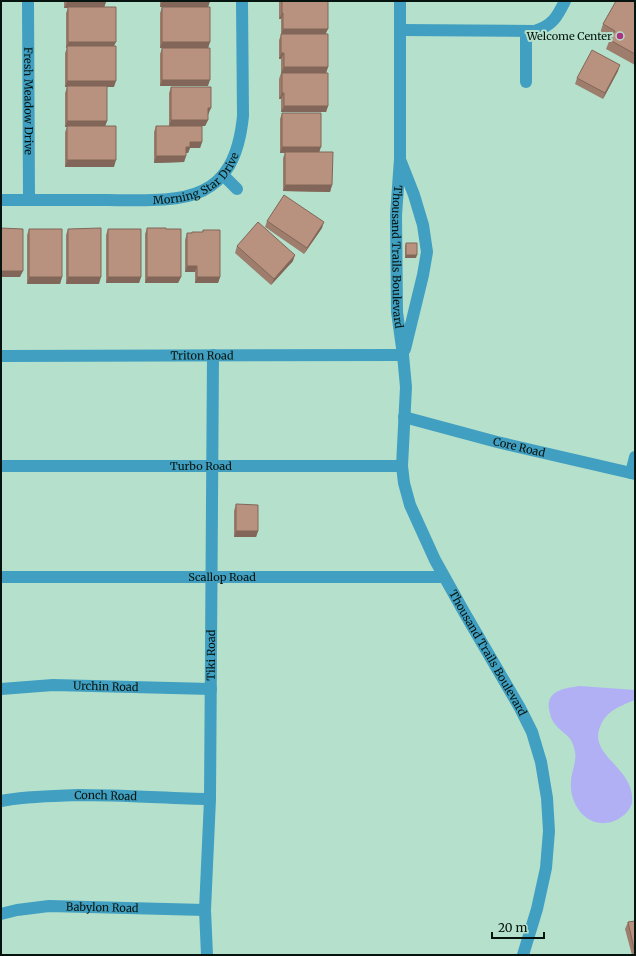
<svg xmlns="http://www.w3.org/2000/svg" width="636" height="956" font-family="Merriweather,serif">
	<rect width="100%" height="100%" fill="#b5e1cc"/>
	<!-- water -->
	<path fill="#b1b0f5" d="M580 686 635 690V700C620 706 606 711 600 727 588 756 636 768 632 803 630 811 622 818 614 821 588 831 569 805 571 782 571 772 577 762 575 752 572 734 563 735 554 723 551 719 550 714 549 709 546 690 566 688 580 686Z"/>
	<g fill="none" stroke-linecap="round" stroke-linejoin="round">
		<!-- minor -->
		<g stroke="#419fc1" stroke-width="12">
			<path id="s1" d="M28 1 29 200"/>
			<path id="s2" d="M400 1V159L396 215 397 312 403 355 406 387 402 466 404 483 410 505 435 560 464 612 520 708 532 732 541 762 547 798 549 831 546 868 537 909 523 955"/>
			<path d="M400 30 535 31C553 25 557 17 565 1"/>
			<path d="M526 31V82"/>
			<path d="M401 162 414 195 423 225 427 252 423 275 405 349"/>
			<path d="M223 175 237 189"/>
			<path id="s3" d="M1 200C37 200 72 200 108 200 181 201 234 206 243 116L242 1"/>
			<path id="s4" d="M1 356 403 355"/>
			<path id="s5" d="M404 417 497 442 635 474"/>
			<path id="s6" d="M1 466H402"/>
			<path d="M631 473 635 457"/>
			<path id="s7" d="M1 577H444"/>
			<path id="s8" d="M1 689 53 685 211 689"/>
			<path id="s9" d="M1 801C26 796 52 796 78 795 122 795 166 798 210 799"/>
			<path id="s10" d="M1 914 17 910 49 906 205 910"/>
			<path id="s11" d="M207 955 205 910 210 799 213 355"/>
		</g>
	</g>
	<!-- wall -->
	<path fill="#9e7d6d" d="M64 1H106L104 7 114 46V87H107V121L105 126 114 167H65V132L67 127H65V93L67 87H65V53L67 48H66V13L68 8H64Z
		M160 1H210L208 7 210 42 208 48V86H160V54L162 48H160V13L162 7H160Z
		M279 1H328L326 34 328 67 326 73 328 106 326 112H281V99H279V79L281 73V59H279V40L281 35V19H279Z
		M613 1H635V65L606 49 610 39 600 33 603 24 616 2Z
		M618 71 603 99 575 84 577 78Z
		M171 87 208 115V120L205 126H202V142L200 148H190L188 153H186V156L184 162 154 163V132L156 126H169V93Z
		M282 113 319 152 332 185 330 192 283 191V158L285 153H280V119Z
		M267 221 322 228 304 254 265 227Z
		M147 228 181 277 178 283H145V234Z
		M29 229 62 277 60 284H27V235Z
		M68 229 99 284H66V235Z
		M108 229 141 277 139 283H106V235Z
		M203 230 220 277 218 283H195V272H185V240L187 233H191L192 232H202Z
		M406 243 416 258H405V246Z
		M237 246 293 261 271 285 235 253Z
		M236 504 258 531 256 537H234V511Z
		M635 921V955H632L625 929 628 922Z"/>
	<!-- shaded-wall -->
	<path fill="#816659" d="M162 1H210L208 7H160Z
		M67 2H106L104 8H64Z
		M282 13H283L281 19H279Z
		M283 29H328L325 35 281 34V35Z
		M68 42H116L113 48 67 46V48H66Z
		M162 42H210L208 48H160Z
		M281 53H284L281 59H279Z
		M620 65 618 71 603 99 605 93Z
		M284 67H328L326 73H281Z
		M162 80H210L208 86H160Z
		M67 81H116L114 87H65Z
		M282 93H284L281 99H279Z
		M284 106H328L326 112H281Z
		M208 108H211L208 115H205Z
		M171 120H208L205 126H169Z
		M67 121H107L105 127H65Z
		M190 142H202L200 148H190L188 153H184L186 147Z
		M282 147H321L319 153 285 152V153H280Z
		M156 156H186L184 162 154 163Z
		M67 160H116L114 167H65Z
		M285 185H332L330 192 283 191Z
		M324 222 322 228 304 254 307 248Z
		M295 255 293 261 271 285 274 279Z
		M406 255H417L416 258H405Z
		M187 266H197L195 272H185Z
		M1 271H23L20 277H1Z
		M29 277H62L60 284H27Z
		M68 277H101L99 284H66Z
		M108 277H141L139 283H106Z
		M147 277H181L178 283H145Z
		M197 277H220L218 283H195Z
		M236 531H258L256 537H234Z"/>
	<!-- building -->
	<path fill="#b8917f" stroke="#816659" d="M67 1H106V2H67Z
		M282 1H328V29H283V13H282Z
		M616 1H635V54L610 40 615 31 603 24Z
		M68 7H116V42H68Z
		M162 7H210V42H162Z
		M281 34H328V67H284V53H281Z
		M67 46H116V81H67Z
		M162 48H210V80H162Z
		M592 50 620 65 605 93 577 78Z
		M282 73H328V106H284V93H282Z
		M67 86H107V121H67Z
		M171 87H211V108H208V120H171Z
		M282 113H321V147H282Z
		M67 126H116V160H67Z
		M156 126H202V142H190V147H186V156H156Z
		M285 152H333L332 185H285Z
		M284 195 324 222 307 248 267 221Z
		M258 222 295 255 274 279 237 246Z
		M1 228 23 229V271H1Z
		M101 228V277H68V229Z
		M147 228H166V229H181V277H147Z
		M29 229H62V277H29Z
		M108 229H141V277H108Z
		M203 230H220V277H197V266H187V233H192V232H203Z
		M406 243H417V255H406Z
		M236 504 258 505V531H236Z
		M635 921V953L628 922Z"/>
	<!-- markers -->
	<circle fill="#ad3182" stroke="#b5e1cc" stroke-width="1.5" cx="620" cy="36" r="4"/>
	<g text-anchor="middle" dominant-baseline="central" stroke-width="4" stroke-linejoin="round" paint-order="stroke">
		<!-- poi labels -->
		<g font-size="11" fill="#05140e" stroke="#b5e1cc" text-anchor="end">
			<text x="612" y="36">Welcome Center</text>
		</g>
		<!-- street labels -->
		<g font-size="11" fill="#05140e" stroke="#b5e1cc">
			<text stroke="none"><textPath href="#s1" startOffset="100">Fresh Meadow Drive</textPath></text>
			<text stroke="none"><textPath href="#s3" startOffset="203">Morning Star Drive</textPath></text>
			<text stroke="none"><textPath href="#s2" startOffset="256">Thousand Trails Boulevard</textPath></text>
			<text stroke="none"><textPath href="#s4" startOffset="201">Triton Road</textPath></text>
			<text stroke="none"><textPath href="#s5" startOffset="119">Core Road</textPath></text>
			<text stroke="none"><textPath href="#s6" startOffset="200">Turbo Road</textPath></text>
			<text stroke="none"><textPath href="#s7" startOffset="221">Scallop Road</textPath></text>
			<text stroke="none"><textPath href="#s2" startOffset="673">Thousand Trails Boulevard</textPath></text>
			<text stroke="none"><textPath href="#s11" startOffset="300">Tiki Road</textPath></text>
			<text stroke="none"><textPath href="#s8" startOffset="105">Urchin Road</textPath></text>
			<text stroke="none"><textPath href="#s9" startOffset="105">Conch Road</textPath></text>
			<text stroke="none"><textPath href="#s10" startOffset="102">Babylon Road</textPath></text>
		</g>
	</g>
	<!-- border -->
	<rect width="636" height="956" fill="none" stroke="#05140e" stroke-width="4"/>
	<!-- scale -->
	<path d="M492 932v6h52v-6" fill="none" stroke="#05140e" stroke-width="2"/>
	<text x="498" y="932" font-size="12" fill="#05140e" stroke="#b5e1cc" stroke-width="3" paint-order="stroke">20 m</text>
</svg>
